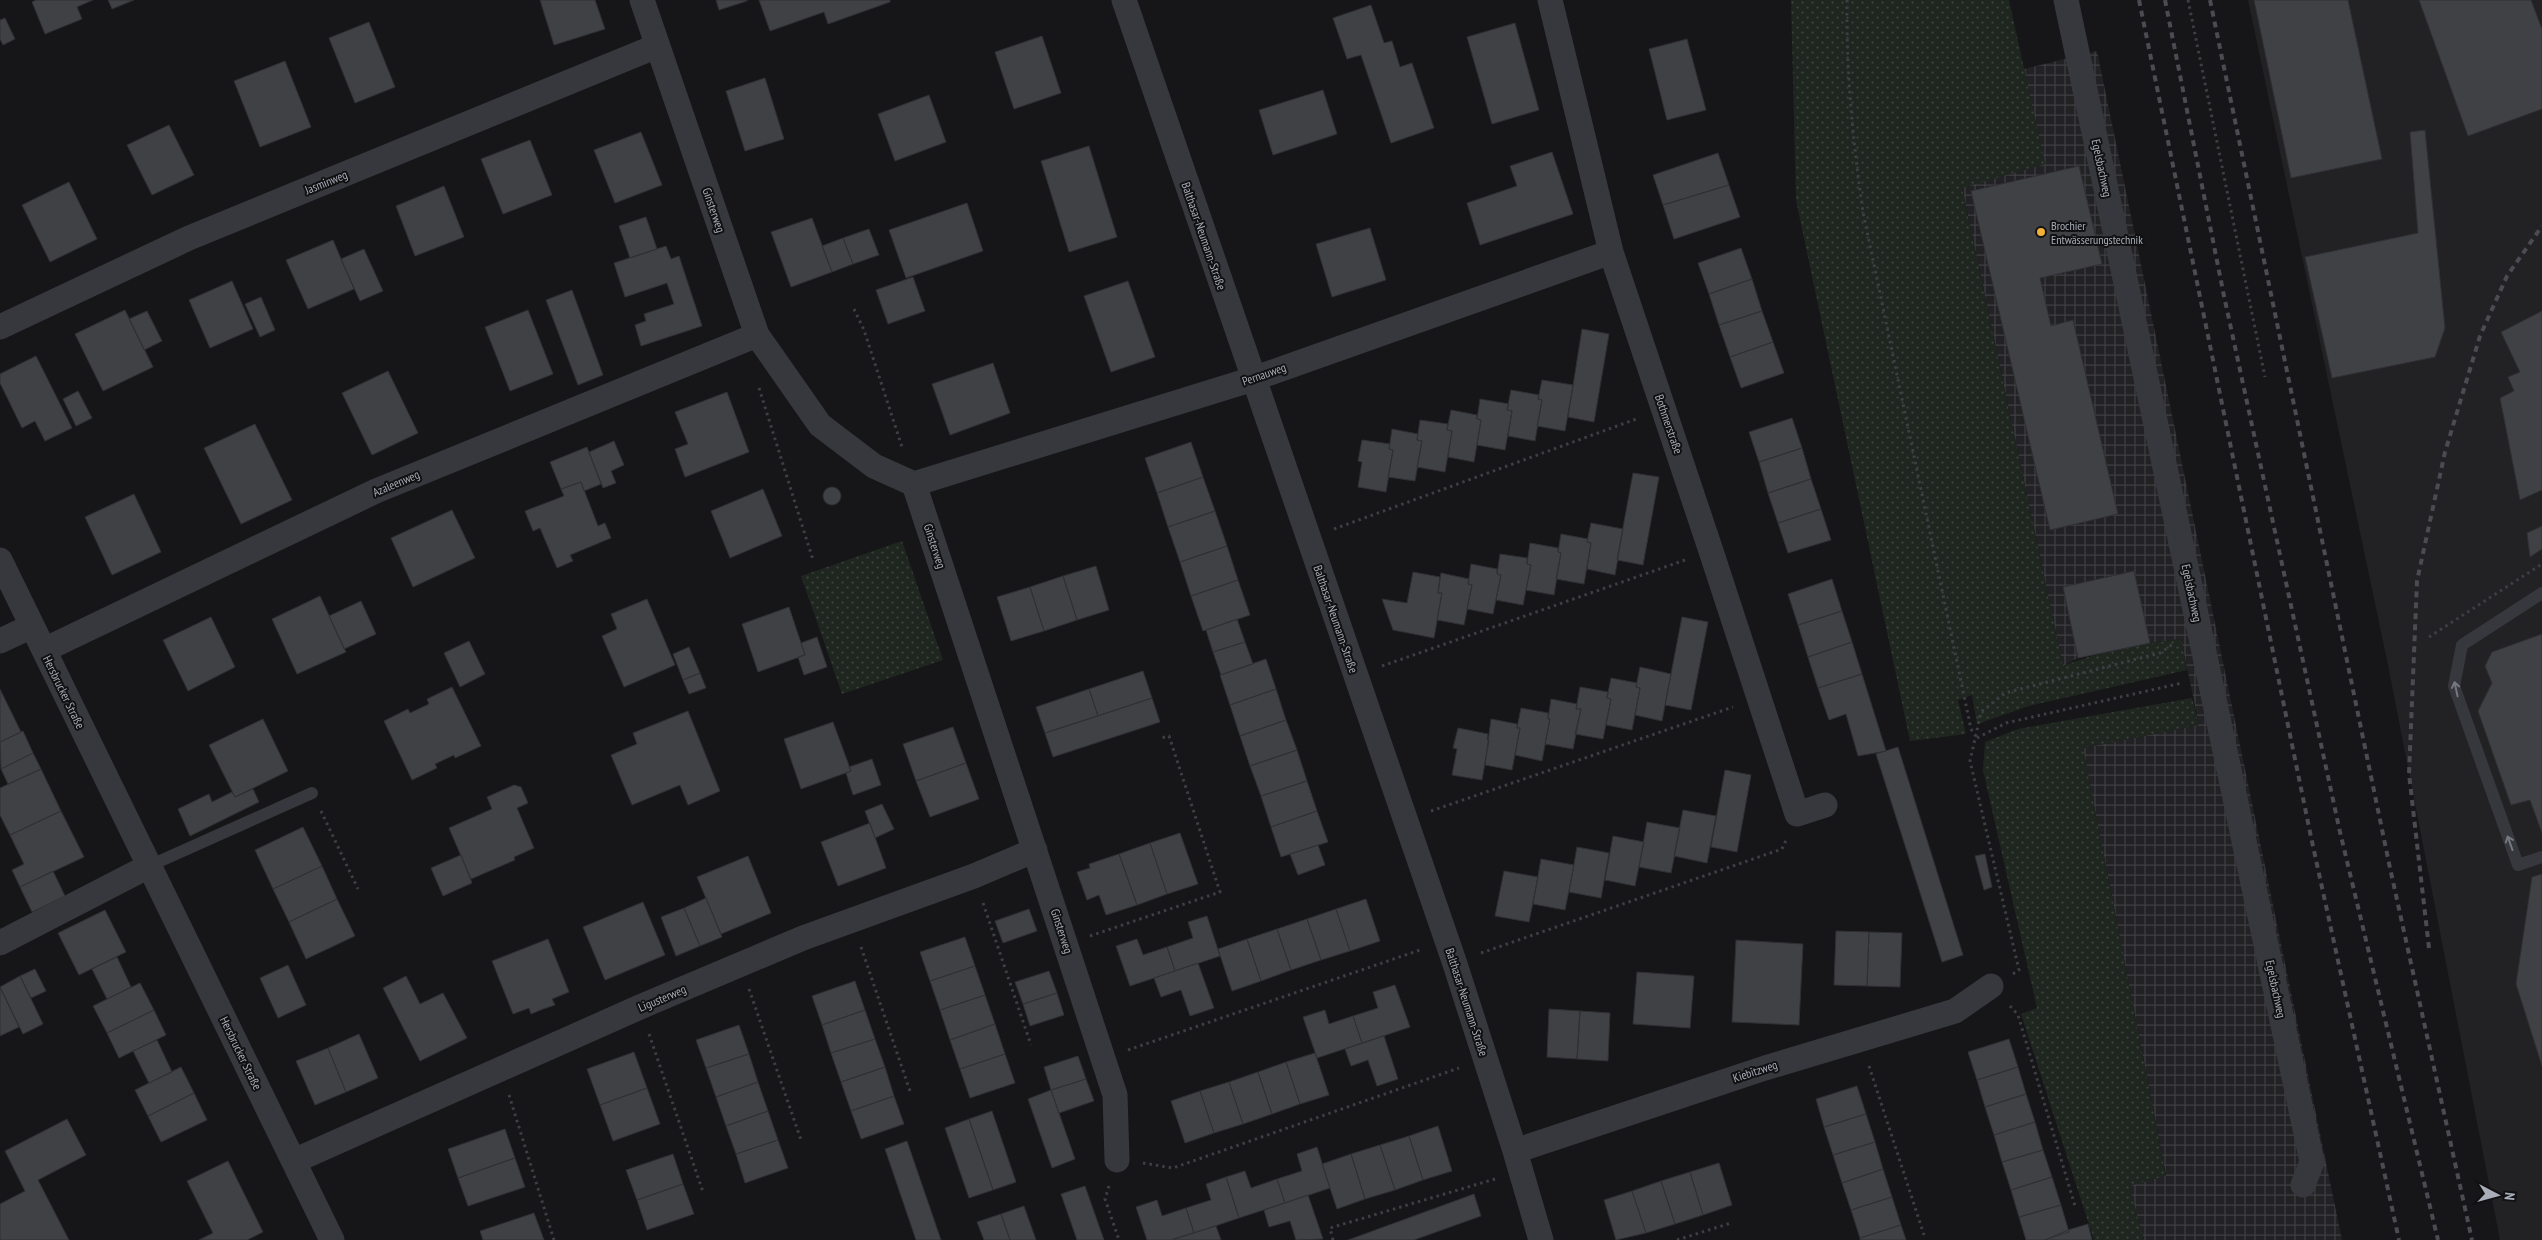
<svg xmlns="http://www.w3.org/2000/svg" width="2542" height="1240" font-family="'PT Sans Narrow',sans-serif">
	<defs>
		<pattern id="industrial-grid" width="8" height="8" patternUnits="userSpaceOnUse" patternTransform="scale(1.25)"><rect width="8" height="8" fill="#222225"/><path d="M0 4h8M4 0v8" fill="none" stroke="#3f3f43"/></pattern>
		<pattern id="grass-dots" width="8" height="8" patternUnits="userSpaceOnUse" patternTransform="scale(1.25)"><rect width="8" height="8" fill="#1e261f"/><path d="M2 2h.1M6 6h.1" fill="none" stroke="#3c433d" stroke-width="1.8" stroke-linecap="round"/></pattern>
	</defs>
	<rect width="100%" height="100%" fill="#161618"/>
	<!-- built -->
	<path fill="#222225" d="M2248 0H2542V1240H2500L2388 665Z"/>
	<!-- industrial -->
	<path fill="url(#industrial-grid)" d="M2097 51 2342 1240H2144L2129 1186 2166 1175 2083 748 2199 725 2181 639 2150 643 2078 658 2063 666 1962 187 2045 164 2024 69Z"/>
	<!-- grass -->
	<path fill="url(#grass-dots)" d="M1791 0H2009L2045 164 1962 188 2063 666C2100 651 2141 644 2181 639L2187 670 2029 706 1977 724 1972 695 1958 700 1966 734 1910 741 1796 200Z
		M902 541 943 660 842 694 801 576Z
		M2192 698 2199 725 2083 748 2166 1176 2129 1186 2144 1240H2094L2021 1014 2037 1008 1983 770 1985 742 2018 729Z"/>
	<!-- building -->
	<path fill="#404145" stroke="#303034" d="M36 0H93L77 7 82 19 45 34 32 2Z
		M108 0H134L112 9Z
		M540 0H595L605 29 554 45Z
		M716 0H747V1L719 10Z
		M759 0H890V2L828 24 824 12 770 31Z
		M2254 0H2348L2382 159 2291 178Z
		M2419 0H2531L2542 29V109L2468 136Z
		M1371 5 1384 43 1392 41 1400 67 1412 63 1434 128 1391 143 1361 55 1347 59 1333 18Z
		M5 18 15 39 3 45 0 39V20Z
		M369 22 395 87 355 103 329 38Z
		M1515 23 1539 110 1492 124 1467 37Z
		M1042 36 1061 93 1014 109 995 52Z
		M1687 39 1706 110 1667 120 1649 49Z
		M285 61 311 127 260 147 234 81Z
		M765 78 784 139 745 151 726 91Z
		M1323 90 1337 134 1273 155 1259 110Z
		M929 95 946 142 895 161 878 114Z
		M169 125 194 175 152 195 127 145Z
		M2425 130 2445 328 2435 357 2332 378 2305 257 2418 233 2410 132Z
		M641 132 662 185 615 203 594 150Z
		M530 140 552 195 503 214 481 159Z
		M1089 146 1117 237 1069 252 1041 161Z
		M1552 152 1573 214 1480 245 1467 203 1517 186 1510 166Z
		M1718 153 1729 185 1663 205 1653 175Z
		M2079 166 2102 264 2040 278 2051 326 2073 320 2118 514 2050 530 1971 191Z
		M69 182 97 239 50 262 22 205Z
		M1729 185 1740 217 1674 239 1663 205Z
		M444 186 464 237 415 256 396 206Z
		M967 203 983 251 906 278 889 230Z
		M646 217 657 249 630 258 619 226Z
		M812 218 832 272 791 287 771 232Z
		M1370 228 1386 280 1332 297 1316 244Z
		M869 229 879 255 853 264 843 238Z
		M843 238 853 264 832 272 822 246Z
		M333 240 354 289 308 309 286 260Z
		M666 246 671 259 679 256 702 326 641 346 635 325 646 321 644 314 674 304 667 283 625 297 614 263Z
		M1741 248 1752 279 1709 294 1698 263Z
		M364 249 383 291 360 301 341 259Z
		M913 277 925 311 888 324 876 290Z
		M1752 279 1762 311 1719 325 1709 294Z
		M232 281 253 329 210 348 189 300Z
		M1128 281 1155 357 1111 372 1084 296Z
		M572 290 603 375 578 385 546 300Z
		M261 297 275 330 260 337 245 304Z
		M125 310 153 367 103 391 75 334Z
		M528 310 553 374 510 391 485 327Z
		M147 311 162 341 144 350 129 319Z
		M1762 311 1773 342 1730 357 1719 325Z
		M2542 311V490L2520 500 2500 398 2514 391 2508 377 2520 372 2501 332Z
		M1582 329 1609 334 1594 422 1568 417Z
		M1773 342 1784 373 1741 388 1730 357Z
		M36 356 72 428 45 441 35 421 22 428 0 383V374Z
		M993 363 1010 413 950 435 932 384Z
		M388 371 418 433 372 455 342 393Z
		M1542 380 1573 385 1565 431 1537 426 1542 400 1538 399Z
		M1511 390 1539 395 1538 399 1542 400 1535 441 1508 436 1512 411 1507 410Z
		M78 391 92 418 76 426 63 399Z
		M727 392 749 452 685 477 675 449 688 444 675 412Z
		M1480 399 1509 404 1507 410 1512 411 1505 450 1477 445 1481 420 1477 419Z
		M1451 410 1477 415V419L1481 420 1474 462 1448 457 1452 431 1447 430Z
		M1792 418 1802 448 1759 462 1749 432Z
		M1420 420 1448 424 1447 430 1452 431 1445 472 1417 467 1422 441 1417 440Z
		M255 424 292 500 241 524 204 448Z
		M1392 429 1418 434 1417 440 1422 441 1415 481 1388 477 1393 450 1389 449Z
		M1362 440 1390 444 1389 449 1393 450 1386 492 1358 487 1362 462 1358 461Z
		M614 441 624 465 611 471 616 483 603 488 589 452Z
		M1191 442 1203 477 1157 493 1145 458Z
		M587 447 601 484 584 491 581 482 561 489 550 462Z
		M1802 448 1811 479 1768 493 1759 462Z
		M1633 473 1659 477 1643 565 1617 560Z
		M1203 477 1215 511 1168 527 1157 493Z
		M1811 479 1821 509 1778 523 1768 493Z
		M581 482 598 526 605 523 611 538 570 555 573 561 557 568 540 528 533 531 525 511 564 496 561 489Z
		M823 496a9 9 0 1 1 18 0a9 9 0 1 1-18 0Z
		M763 489 782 536 730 558 711 511Z
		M134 494 161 552 112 575 85 517Z
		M1821 509 1831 540 1788 553 1778 523Z
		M452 510 475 558 413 587 391 538Z
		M1215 511 1227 546 1180 562 1168 527Z
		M1591 523 1623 529 1615 575 1587 569 1591 543 1587 542Z
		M2542 526V549L2530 557 2527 533Z
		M1561 534 1588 539 1587 542 1591 543 1584 584 1556 579 1561 553 1558 552Z
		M1530 543 1558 548V552L1561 553 1554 595 1526 590 1531 565 1527 564Z
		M1227 546 1238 580 1191 596 1180 562Z
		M1500 554 1527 558V564L1531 565 1523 605 1496 600 1501 575 1497 574Z
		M1471 564 1497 569V574L1501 575 1493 614 1467 609 1472 585 1468 584Z
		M1096 566 1109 610 1077 620 1063 576Z
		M2134 571 2150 643 2078 658 2063 587Z
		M1413 572 1440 577 1438 593H1442L1434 638 1393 630 1382 599 1407 603Z
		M1441 573 1469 579 1468 584 1472 585 1464 625 1437 620 1442 593H1438Z
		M1063 576 1077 620 1044 631 1030 587Z
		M1832 579 1842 611 1798 625 1788 594Z
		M1238 580 1250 615 1203 631 1191 596Z
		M1030 587 1044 631 1011 641 997 597Z
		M320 596 346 652 297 674 272 619Z
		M647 599 675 665 624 687 602 636 617 629 611 614Z
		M361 601 376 634 344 649 329 616Z
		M789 607 805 655 758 672 742 624Z
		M1842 611 1852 642 1808 657 1798 625Z
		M211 617 235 667 188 691 163 640Z
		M1682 617 1708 622 1691 710 1665 705Z
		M1237 619 1245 642 1213 652 1206 630Z
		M2542 634V833L2530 800 2511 805 2478 711 2492 683 2485 666 2492 652Z
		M817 637 827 667 804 675 798 657 805 655 801 643Z
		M469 641 485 674 460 687 444 653Z
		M1245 642 1253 664 1221 675 1213 652Z
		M1852 642 1862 674 1818 688 1808 657Z
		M689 647 700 673 683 680 673 654Z
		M1266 659 1276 689 1230 705 1220 675Z
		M1640 667 1671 674 1662 721 1635 715 1640 688 1636 687Z
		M1143 671 1152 698 1098 716 1089 689Z
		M700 673 706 688 689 694 683 680Z
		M1862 674 1886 751 1858 756 1846 714 1829 720 1818 688Z
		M1611 678 1637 683 1636 687 1640 688 1632 730 1606 725 1611 699 1607 698Z
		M452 687 481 746 455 758 454 755 435 764 437 768 412 780 384 721 408 709 410 713 429 704 427 699Z
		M1580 687 1608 692 1607 698 1611 699 1603 739 1575 734 1581 709H1576Z
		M0 689 21 732 0 742Z
		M1089 689 1098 716 1045 733 1036 707Z
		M1276 689 1286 720 1240 736 1230 705Z
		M1152 698 1160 722 1053 757 1045 733Z
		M1551 699 1577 704 1576 709H1581L1573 749 1545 744 1550 719H1548Z
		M1521 708 1548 713V719H1550L1542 761 1515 755 1520 728H1517Z
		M688 711 720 791 688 805 680 785 632 805 611 755 637 744 633 733Z
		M263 719 288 771 235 797 209 745Z
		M1491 719 1517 724V728H1520L1512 770 1485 765Z
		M1286 720 1297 750 1250 766 1240 736Z
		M833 722 851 771 801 789 784 739Z
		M953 727 966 763 916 781 903 744Z
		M1458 728 1488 734 1487 739 1489 740 1482 780 1452 775 1457 749 1453 748Z
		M23 731 33 753 1 769 0 742Z
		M1898 747 1963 955 1942 962 1876 754Z
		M1297 750 1307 781 1261 796 1250 766Z
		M33 753 41 769 8 784 1 769Z
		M872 759 881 785 853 795 846 773 851 771 849 767Z
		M966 763 979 799 930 817 916 781Z
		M41 769 61 811 10 835 0 815V788Z
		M1725 770 1751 775 1737 852 1711 847Z
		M1307 781 1317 811 1271 827 1261 796Z
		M514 785 521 787 528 803 517 808 534 848 514 857 515 860 471 879 449 828 492 809 487 797Z
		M253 789 259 802 190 836 178 809 209 794 212 802 232 792 235 797Z
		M882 804 894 829 875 838 865 811Z
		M1683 810 1716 816 1707 863 1674 856Z
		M61 811 84 857 20 887 12 870 24 864 10 835Z
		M1317 811 1328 842 1281 857 1271 827Z
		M1647 822 1680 828 1671 873 1639 867Z
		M870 823 886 868 838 886 821 842Z
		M303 827 322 866 273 889 255 850Z
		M1180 833 1198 884 1167 894 1150 843Z
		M1613 836 1644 842 1635 886 1605 880Z
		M1150 843 1167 894 1137 905 1119 854Z
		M1318 845 1325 865 1298 875 1290 854Z
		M1577 847 1609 853 1601 898 1569 892Z
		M1119 854 1137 905 1106 915 1099 895 1087 900 1077 872 1090 868 1089 864Z
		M1985 854 1992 887 1984 890 1975 856Z
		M461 855 472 883 443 896 431 868Z
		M748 856 771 913 721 934 697 877Z
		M1541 859 1574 865 1565 910 1533 904Z
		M322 866 337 899 289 922 273 889Z
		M53 871 65 896 32 912 20 887Z
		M1504 871 1538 877 1529 922 1495 916Z
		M2542 874V1066L2516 984 2532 877Z
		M706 898 722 937 700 946 684 908Z
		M337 899 355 936 306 959 289 922Z
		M1366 899 1380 941 1350 951 1336 909Z
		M643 902 665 955 605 980 583 927Z
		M684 908 700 946 676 956 661 917Z
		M1029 909 1037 931 1003 943 995 921Z
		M1336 909 1350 951 1321 960 1307 919Z
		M105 910 126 952 79 975 58 933Z
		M1207 916 1220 956 1175 971 1167 947 1193 938 1188 922Z
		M1307 919 1321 960 1291 970 1277 929Z
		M1277 929 1291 970 1261 981 1247 939Z
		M1836 931 1869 932 1867 986 1834 985Z
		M1869 932 1902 933 1900 987 1867 986Z
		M965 937 975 966 930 981 920 952Z
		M548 939 569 992 552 999 555 1005 543 1009 531 1014 529 1008 513 1014 492 961Z
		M1137 939 1143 955 1167 947 1175 971 1130 986 1116 946Z
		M1247 939 1261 981 1232 991 1218 949Z
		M1736 940 1803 944 1799 1025 1732 1022Z
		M117 957 131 987 107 999 92 969Z
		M1198 963 1214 1008 1190 1016 1181 990 1161 997 1154 978Z
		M288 965 306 1005 278 1018 260 978Z
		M975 966 985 995 940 1010 930 981Z
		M35 969 46 991 31 998 20 976Z
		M1049 971 1057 993 1023 1004 1015 982Z
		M1637 972 1694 976 1690 1028 1633 1024Z
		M20 976 43 1024 23 1034 0 987Z
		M406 976 420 1004 443 993 467 1038 420 1061 383 988Z
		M855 981 865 1010 822 1025 812 996Z
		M140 983 154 1010 107 1033 93 1006Z
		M1395 985 1410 1027 1362 1043 1353 1016 1378 1008 1373 992Z
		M0 987 19 1027 0 1036Z
		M1057 993 1064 1015 1030 1026 1023 1004Z
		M985 995 995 1024 950 1040 940 1010Z
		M1549 1009 1580 1011 1577 1059 1547 1057Z
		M154 1010 166 1035 119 1058 107 1033Z
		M865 1010 875 1039 831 1053 822 1025Z
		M1325 1010 1329 1024 1353 1016 1362 1043 1317 1058 1303 1017Z
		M1580 1011 1610 1013 1608 1061 1577 1059Z
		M995 1024 1005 1054 960 1069 950 1040Z
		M739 1025 749 1054 706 1068 696 1040Z
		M359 1034 378 1078 346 1092 328 1048Z
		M1384 1036 1398 1079 1377 1086 1368 1060 1351 1066 1345 1049Z
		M875 1039 885 1067 841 1082 831 1053Z
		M2009 1039 2018 1067 1977 1080 1968 1052Z
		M157 1040 172 1072 149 1083 133 1051Z
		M328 1048 346 1092 315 1105 296 1061Z
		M634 1052 647 1088 600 1105 587 1069Z
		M1315 1053 1329 1095 1300 1104 1286 1062Z
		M749 1054 758 1082 716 1097 706 1068Z
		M1005 1054 1015 1083 970 1098 960 1069Z
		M1078 1056 1086 1079 1051 1090 1044 1067Z
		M1286 1062 1300 1104 1272 1114 1258 1072Z
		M181 1067 194 1093 148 1116 135 1090Z
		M885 1067 894 1096 851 1111 841 1082Z
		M2018 1067 2026 1094 1985 1107 1977 1080Z
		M1258 1072 1272 1114 1243 1124 1229 1082Z
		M1086 1079 1094 1101 1059 1113 1051 1090Z
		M758 1082 768 1111 726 1126 716 1097Z
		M1229 1082 1243 1124 1214 1133 1200 1091Z
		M1857 1086 1866 1114 1824 1127 1816 1099Z
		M647 1088 660 1124 613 1141 600 1105Z
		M1051 1090 1075 1159 1052 1168 1028 1099Z
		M1200 1091 1214 1133 1185 1143 1171 1101Z
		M194 1093 207 1120 161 1142 148 1116Z
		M2026 1094 2035 1122 1994 1135 1985 1107Z
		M894 1096 904 1124 861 1139 851 1111Z
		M768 1111 778 1140 736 1154 726 1126Z
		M992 1111 1016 1182 993 1190 969 1119Z
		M1866 1114 1875 1142 1833 1155 1824 1127Z
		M67 1119 86 1155 38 1180 69 1240H0V1204L25 1191 5 1151Z
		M969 1119 993 1190 969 1198 945 1128Z
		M2035 1122 2043 1150 2002 1162 1994 1135Z
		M1438 1126 1452 1171 1423 1180 1409 1136Z
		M505 1129 515 1158 458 1178 448 1149Z
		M1409 1136 1423 1180 1395 1190 1380 1145Z
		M778 1140 788 1168 745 1183 736 1154Z
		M907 1141 941 1240H916L885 1149Z
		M1875 1142 1883 1169 1842 1183 1833 1155Z
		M1380 1145 1395 1190 1365 1199 1351 1154Z
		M1317 1147 1330 1188 1285 1203 1277 1179 1302 1171 1297 1154Z
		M2043 1150 2052 1177 2011 1190 2002 1162Z
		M673 1154 683 1184 637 1200 626 1170Z
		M1351 1154 1365 1199 1337 1209 1322 1164Z
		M515 1158 525 1187 468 1206 458 1178Z
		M228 1161 263 1232 247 1240H199L213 1233 187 1181Z
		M1719 1163 1732 1205 1703 1215 1690 1172Z
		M1883 1169 1892 1197 1851 1210 1842 1183Z
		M1245 1171 1251 1188 1277 1179 1285 1203 1239 1218 1226 1177Z
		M1690 1172 1703 1215 1675 1224 1661 1181Z
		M1226 1177 1239 1218 1194 1233 1186 1208 1211 1200 1206 1184Z
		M2052 1177 2061 1205 2019 1217 2011 1190Z
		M1661 1181 1675 1224 1646 1233 1632 1191Z
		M683 1184 694 1214 647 1230 637 1200Z
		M1085 1186 1104 1240H1077L1061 1194Z
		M1632 1191 1646 1233 1616 1240 1604 1200Z
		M1474 1194 1481 1216 1414 1240H1348Z
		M1308 1195 1323 1239 1296 1240 1290 1221 1269 1227 1264 1210Z
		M1892 1197 1901 1225 1860 1238 1851 1210Z
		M1157 1200 1162 1216 1186 1208 1194 1233 1172 1240H1147L1136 1207Z
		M2061 1205 2069 1232 2044 1240H2026L2019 1217Z
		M1024 1206 1036 1240H1010L1001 1214Z
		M534 1213 544 1240H483L480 1231Z
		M1001 1214 1010 1240H984L977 1222Z
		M2088 1224 2092 1240H2045L2068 1230Z
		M1901 1225 1906 1240H1860V1238Z
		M1216 1226 1221 1240H1173V1239Z"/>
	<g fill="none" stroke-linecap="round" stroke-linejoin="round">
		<!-- path -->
		<path stroke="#3d3f44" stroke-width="3" stroke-dasharray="2.5 4" stroke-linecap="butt" d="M1847 0C1846 72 1853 142 1863 212L1971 729 1977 738
			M2188 0 2265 377
			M854 309 864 330 902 447
			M759 388 813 560
			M1334 529 1639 418
			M2429 637 2542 564
			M1382 666 1685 560
			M1977 738 2006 723 2182 683
			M321 811 358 889
			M1431 811 1733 707
			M983 903 1031 1045
			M1090 936 1220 892 1169 736 1161 738
			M861 947 911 1094
			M1481 953 1782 849 1787 838
			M2013 974 2019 970 1970 761 1981 712 2005 693 2160 653 2173 644
			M749 989 801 1140
			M2010 1006 2018 1015 2075 1206
			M649 1034 703 1192
			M1128 1050 1420 950
			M1869 1066 1924 1235
			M509 1095 554 1240
			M1143 1163 1173 1168 1459 1068
			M1109 1186 1105 1199 1119 1240
			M1333 1240 1330 1228 1495 1179
			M1677 1240 1731 1223"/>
		<!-- lane -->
		<path stroke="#37383d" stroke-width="12" d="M2542 593 2462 645 2454 686 2518 865 2542 857
			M149 866 312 793"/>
		<!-- street -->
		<path stroke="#37383d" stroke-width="25" d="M642 0 757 335 820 425 874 466 914 484 1115 1095 1117 1160
			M1124 0 1455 964 1515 1151 1541 1240
			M1550 0 1611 252 1711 551 1797 814 1825 805
			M2066 0 2312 1162 2303 1185
			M0 327 189 238 657 46
			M914 484 1253 379 1611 252
			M0 560 332 1240
			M0 641 32 626
			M44 650 376 491 757 335
			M0 943 149 866
			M1515 1151 1765 1068 1955 1011 1991 986
			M294 1161 640 1007 803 938 974 876 1035 850"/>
		<!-- rail -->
		<path stroke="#4a4c52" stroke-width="4" stroke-dasharray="6 5" stroke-linecap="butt" d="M2139 0 2311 837 2399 1240
			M2165 0 2224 296 2340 832 2438 1240
			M2210 0 2390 868 2472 1240
			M2429 948 2409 774 2417 581 2445 452 2480 336 2507 276 2542 226"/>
	</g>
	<!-- one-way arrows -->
	<defs><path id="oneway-shaft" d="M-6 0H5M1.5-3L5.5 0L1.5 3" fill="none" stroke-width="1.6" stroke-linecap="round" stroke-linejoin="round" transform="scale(1.25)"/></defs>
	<g stroke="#757881">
		<use href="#oneway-shaft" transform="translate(2456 689) rotate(-102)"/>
		<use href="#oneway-shaft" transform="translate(2510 843) rotate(-110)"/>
	</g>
	<!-- markers -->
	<circle fill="#f2b134" stroke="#111113" stroke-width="2" cx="2041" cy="232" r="5"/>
	<g text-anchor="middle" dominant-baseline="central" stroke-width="4" stroke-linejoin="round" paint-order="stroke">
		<!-- street labels -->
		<g font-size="12" fill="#a8adb8" stroke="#111113">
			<text transform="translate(2102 168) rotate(78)">Egelsbachweg</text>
			<text transform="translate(326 182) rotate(-22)">Jasminweg</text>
			<text transform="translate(714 210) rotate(71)">Ginsterweg</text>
			<text transform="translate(1204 236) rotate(71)">Balthasar-Neumann-Straße</text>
			<text transform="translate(1264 374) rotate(-19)">Pernauweg</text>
			<text transform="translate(1669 424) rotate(71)">Bothmerstraße</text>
			<text transform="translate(396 483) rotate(-23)">Azaleenweg</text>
			<text transform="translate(935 546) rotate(72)">Ginsterweg</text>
			<text transform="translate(2192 593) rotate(78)">Egelsbachweg</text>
			<text transform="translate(1336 619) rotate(71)">Balthasar-Neumann-Straße</text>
			<text transform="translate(64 692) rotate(64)">Hersbrucker Straße</text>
			<text transform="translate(1062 931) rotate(72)">Ginsterweg</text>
			<text transform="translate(2276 989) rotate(78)">Egelsbachweg</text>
			<text transform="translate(662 998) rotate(-23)">Ligusterweg</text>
			<text transform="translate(1467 1002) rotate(72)">Balthasar-Neumann-Straße</text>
			<text transform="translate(241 1053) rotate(64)">Hersbrucker Straße</text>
			<text transform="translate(1755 1071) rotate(-18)">Kiebitzweg</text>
		</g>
		<!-- poi labels -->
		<g font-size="12" fill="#a8adb8" stroke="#111113" text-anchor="start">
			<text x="2051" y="225">Brochier<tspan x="2051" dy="14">Entwässerungstechnik</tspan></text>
		</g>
	</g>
	<!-- north arrow -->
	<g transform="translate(2497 1195) rotate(96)" stroke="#111113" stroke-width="4" paint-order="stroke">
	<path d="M0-4L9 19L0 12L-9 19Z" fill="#a8adb8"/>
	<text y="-8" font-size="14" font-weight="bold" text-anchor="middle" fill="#a8adb8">N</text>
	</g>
</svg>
